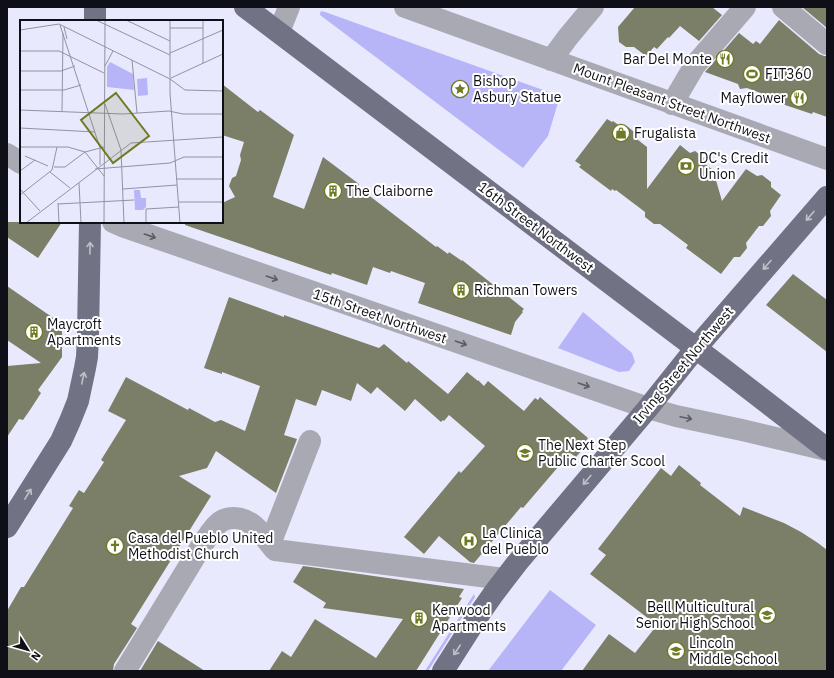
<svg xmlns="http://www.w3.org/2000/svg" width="834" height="678" font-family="'IBM Plex Sans',sans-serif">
	<rect width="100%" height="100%" fill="#e9e9fe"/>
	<!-- green -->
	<path fill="#b7b4f8" d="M321 11 325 12 560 96 548 136 523 168 320 15V14Z
		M583 312 632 353 635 362 629 371 619 372 558 348Z
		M550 590 596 625 561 671H488Z
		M474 594 475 597 428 671H425Z"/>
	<!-- building -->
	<path fill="#7b7f67" d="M635 7H712L722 15 699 41 680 26 669 38 668 37 657 49 654 47 646 56 634 47H626L619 42 618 27Z
		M802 7H827V28Z
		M779 20 819 54 824 56H827V117L813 112 812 114 773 101 774 98 747 88 740 89 738 84 705 72 739 33 753 44 756 41 760 44Z
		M222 84 258 112 260 110 294 135 273 197 304 209 323 157 359 184 358 187 436 247 437 246 448 254 449 252 462 261V260L524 309 522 311 523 312 515 322 511 335 418 303 425 283 391 271 390 273 373 267 367 285 332 273 331 275 185 225V222H222V203L235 197 229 186 232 178 236 176 241 160 240 155 244 142 222 135Z
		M607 119 612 122 613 121 624 129 628 127 638 135V140L647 147V189L680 145 690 153 695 151 704 158 705 164 713 170 722 201 746 169 757 176 762 175 771 182V187L781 195 770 211 771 216 763 226H759L746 243 747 248 740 257H734L721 274 686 248 688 245 660 224H654L645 217V212L616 190 615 191 612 189 611 191 579 167 581 165 575 161Z
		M7 222H62L38 258 7 237Z
		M793 274 827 300V352L766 305Z
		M7 286 62 324V357L38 390 41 393 30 410 23 420 19 419 7 437V366L41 363 7 340Z
		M229 297 284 317V315L379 348 384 344 407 363 408 361 448 394 467 372 478 381V380L484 386 488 381 524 411 535 398 538 400 540 397 588 438 586 441 588 443 576 457 570 453 523 508 521 507 474 563 470 562 439 536 424 554 404 537 459 471 461 473 485 446 449 415 444 421 443 420 441 422 415 399 405 411 377 387 371 394 357 383 351 401 322 390 316 406 296 399 284 435 297 439 276 493 216 451 207 468 179 476 211 496 131 624 137 628 114 664 113 671H7V611L21 587H24L73 508 69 506 79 490 84 493 104 462 101 460 126 420 108 411 126 377 188 410 189 408 215 422 221 420 245 431 260 386 222 372V374L204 368Z
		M679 465 701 483 700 485 740 516 743 507 784 523 801 532 818 543 827 550V671H582L609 634 635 653 657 625 590 574 606 555 598 549 661 468 671 476Z
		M303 566 318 568 464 589 459 597 462 598 416 671H269L282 651 291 657 315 619 376 658 403 619 323 608 326 603 293 582Z
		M158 641 205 671H140Z"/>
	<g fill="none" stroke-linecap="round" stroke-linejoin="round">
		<!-- minor -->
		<path stroke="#a9a9b4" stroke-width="22" d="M405 7 827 159
			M783 7 827 44
			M279 32 289 7
			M551 60 568 37 593 7
			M672 104 695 65 745 7
			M7 154 21 163
			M113 222 122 226 648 408 676 416 742 430 827 450
			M270 544 310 441
			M125 671 202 545C208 537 212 528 220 522 224 519 229 518 234 518 253 518 264 537 275 550L504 579"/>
		<!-- major -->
		<path stroke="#727285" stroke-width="22" d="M245 7 722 368 827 449
			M95 21V7
			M7 527 61 441 70 421 78 401 85 368 87 357 88 335 90 222
			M443 671 480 613 494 593 517 563 648 408 696 348 827 197"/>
	</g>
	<!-- one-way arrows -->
	<defs><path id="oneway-shaft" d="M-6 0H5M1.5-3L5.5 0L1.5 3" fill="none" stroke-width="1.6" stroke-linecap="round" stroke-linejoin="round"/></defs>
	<g stroke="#c0c0c8">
		<use href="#oneway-shaft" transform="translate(810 216) rotate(131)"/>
		<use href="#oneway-shaft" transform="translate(90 248) rotate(-89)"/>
		<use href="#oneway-shaft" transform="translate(767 265) rotate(131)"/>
		<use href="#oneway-shaft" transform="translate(83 378) rotate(-78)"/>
		<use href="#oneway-shaft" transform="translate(587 480) rotate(130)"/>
		<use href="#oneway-shaft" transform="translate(28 494) rotate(-58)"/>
		<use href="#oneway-shaft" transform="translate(457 650) rotate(123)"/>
	</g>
	<g stroke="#5c5c66">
		<use href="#oneway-shaft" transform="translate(150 236) rotate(19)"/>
		<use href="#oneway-shaft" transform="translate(272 278) rotate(19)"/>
		<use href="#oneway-shaft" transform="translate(461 343) rotate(19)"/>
		<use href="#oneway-shaft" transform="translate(584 385) rotate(19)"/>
		<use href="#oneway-shaft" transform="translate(686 418) rotate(12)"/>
	</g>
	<!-- icons -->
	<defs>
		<symbol id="restaurant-ring" viewBox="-11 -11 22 22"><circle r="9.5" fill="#fff" stroke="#707924" stroke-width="1.5"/><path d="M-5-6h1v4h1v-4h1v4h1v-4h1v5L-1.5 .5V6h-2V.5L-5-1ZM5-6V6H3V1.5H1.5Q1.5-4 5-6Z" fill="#707924"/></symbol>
		<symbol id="stadium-ring" viewBox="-11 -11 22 22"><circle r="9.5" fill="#fff" stroke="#707924" stroke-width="1.5"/><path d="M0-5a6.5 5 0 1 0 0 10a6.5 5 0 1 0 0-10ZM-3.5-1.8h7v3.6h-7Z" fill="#707924"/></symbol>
		<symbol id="sight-ring" viewBox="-11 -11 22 22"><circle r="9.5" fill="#fff" stroke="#707924" stroke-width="1.5"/><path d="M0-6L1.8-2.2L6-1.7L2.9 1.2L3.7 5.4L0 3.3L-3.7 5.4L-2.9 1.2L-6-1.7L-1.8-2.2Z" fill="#707924"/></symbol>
		<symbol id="shop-ring" viewBox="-11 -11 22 22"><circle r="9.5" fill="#fff" stroke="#707924" stroke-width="1.5"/><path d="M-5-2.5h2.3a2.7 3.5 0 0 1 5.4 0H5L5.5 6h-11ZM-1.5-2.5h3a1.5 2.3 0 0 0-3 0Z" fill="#707924"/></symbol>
		<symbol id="bank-ring" viewBox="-11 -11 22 22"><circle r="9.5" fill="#fff" stroke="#707924" stroke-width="1.5"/><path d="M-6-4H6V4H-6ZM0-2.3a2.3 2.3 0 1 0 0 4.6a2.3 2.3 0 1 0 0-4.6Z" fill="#707924"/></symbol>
		<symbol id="building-ring" viewBox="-11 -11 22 22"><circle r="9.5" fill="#fff" stroke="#707924" stroke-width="1.5"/><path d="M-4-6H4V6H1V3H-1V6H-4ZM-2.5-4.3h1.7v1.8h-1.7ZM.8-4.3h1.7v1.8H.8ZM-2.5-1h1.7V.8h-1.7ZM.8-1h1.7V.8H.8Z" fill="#707924"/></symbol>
		<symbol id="school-ring" viewBox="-11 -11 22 22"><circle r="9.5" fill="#fff" stroke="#707924" stroke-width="1.5"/><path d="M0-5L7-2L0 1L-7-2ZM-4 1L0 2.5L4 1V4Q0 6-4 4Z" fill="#707924"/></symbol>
		<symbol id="hospital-ring" viewBox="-11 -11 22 22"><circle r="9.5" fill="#fff" stroke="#707924" stroke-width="1.5"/><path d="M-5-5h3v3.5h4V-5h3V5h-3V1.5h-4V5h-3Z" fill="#707924"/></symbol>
		<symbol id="church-ring" viewBox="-11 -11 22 22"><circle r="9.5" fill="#fff" stroke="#707924" stroke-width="1.5"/><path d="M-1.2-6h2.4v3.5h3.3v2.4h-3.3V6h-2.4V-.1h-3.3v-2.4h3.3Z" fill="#707924"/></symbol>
	</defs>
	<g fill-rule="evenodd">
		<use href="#restaurant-ring" x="715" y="49" width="20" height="20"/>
		<use href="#stadium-ring" x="742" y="64" width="20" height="20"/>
		<use href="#sight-ring" x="450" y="79" width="20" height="20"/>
		<use href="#restaurant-ring" x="789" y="88" width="20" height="20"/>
		<use href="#shop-ring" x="611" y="123" width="20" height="20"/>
		<use href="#bank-ring" x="676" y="156" width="20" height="20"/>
		<use href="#building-ring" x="323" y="181" width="20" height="20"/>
		<use href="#building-ring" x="451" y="280" width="20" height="20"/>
		<use href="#building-ring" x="24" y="322" width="20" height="20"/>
		<use href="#school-ring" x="515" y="443" width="20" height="20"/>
		<use href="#hospital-ring" x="459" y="531" width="20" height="20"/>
		<use href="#church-ring" x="105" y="536" width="20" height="20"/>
		<use href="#school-ring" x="757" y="605" width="20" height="20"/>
		<use href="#building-ring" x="409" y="608" width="20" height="20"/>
		<use href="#school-ring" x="666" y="641" width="20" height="20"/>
	</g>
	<g text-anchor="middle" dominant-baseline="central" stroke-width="4" stroke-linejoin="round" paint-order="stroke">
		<!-- poi labels -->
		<g font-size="14" fill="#0f0f17" stroke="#fff" text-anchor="start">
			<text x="712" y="59" text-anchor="end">Bar Del Monte</text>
			<text x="765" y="74">FIT360</text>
			<text x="473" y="81">Bishop<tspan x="473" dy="16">Asbury Statue</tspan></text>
			<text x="786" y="98" text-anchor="end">Mayflower</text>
			<text x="634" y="133">Frugalista</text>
			<text x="699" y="158">DC's Credit<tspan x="699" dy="16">Union</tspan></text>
			<text x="346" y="191">The Claiborne</text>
			<text x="474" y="290">Richman Towers</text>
			<text x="47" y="324">Maycroft<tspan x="47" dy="16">Apartments</tspan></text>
			<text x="538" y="445">The Next Step<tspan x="538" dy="16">Public Charter Scool</tspan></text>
			<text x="482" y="533">La Clinica<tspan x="482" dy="16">del Pueblo</tspan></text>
			<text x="128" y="538">Casa del Pueblo United<tspan x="128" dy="16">Methodist Church</tspan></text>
			<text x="754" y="607" text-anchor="end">Bell Multicultural<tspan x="754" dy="16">Senior High School</tspan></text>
			<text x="432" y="610">Kenwood<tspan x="432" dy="16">Apartments</tspan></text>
			<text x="689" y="643">Lincoln<tspan x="689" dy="16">Middle School</tspan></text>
		</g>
		<!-- street labels -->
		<g font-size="14" fill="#0f0f17" stroke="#fff">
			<text transform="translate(672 103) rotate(20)">Mount Pleasant Street Northwest</text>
			<text transform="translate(536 227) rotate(37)">16th Street Northwest</text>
			<text transform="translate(380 316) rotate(19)">15th Street Northwest</text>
			<text transform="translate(683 365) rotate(-50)">Irving Street Northwest</text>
		</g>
	</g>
	<!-- overview -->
	<g transform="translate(20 20)">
		<rect width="203" height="203" fill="#e9e9fe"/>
		<path d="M90 42 113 54 114 70 87 67V47ZM127 58 128 75 118 76 117 59ZM114 170H120L121 178H126V187L123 190H115Z" fill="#b7b4f8"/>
		<path fill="none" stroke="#9292a2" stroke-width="1" d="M76 0 150 35M106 0 150 21M150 0V73L160 203M40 5 80 128M44 7 47 19M150 8H183M0 10 39 4 150 59 165 70 203 71M0 31H39L84 53M150 33 203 10M112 40 117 93M183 43V0M85 46 93 31M0 51H41L55 46M151 58 203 34M0 70H44L61 65M85 84 101 130 104 203M0 90 103 94 149 91 163 94H203M42 91 43 13M0 108 75 112M0 127H48L65 132 84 127M65 132 84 156M5 136 28 146M80 145V128M34 147H45L65 132M75 149 150 143 164 137H203M0 151 15 140M30 152 50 168M157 159H203M59 163 61 203M0 169 20 191M103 169 157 165M0 175 32 150 37 127M159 182H203M38 183 39 203M38 184 114 180M6 203 111 123 203 117M84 203 85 0M126 203V189L159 187"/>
		<path fill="#707924" fill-opacity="0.15" stroke="#707924" stroke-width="2" d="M96 73 129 116 93 143 61 100Z"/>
		<rect width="203" height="203" fill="none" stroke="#0f0f17" stroke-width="2"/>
	</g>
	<!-- border -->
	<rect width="834" height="678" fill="none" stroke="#0f0f17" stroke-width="16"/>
	<!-- north arrow -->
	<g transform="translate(28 650) rotate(127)" stroke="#ffffff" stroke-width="3" paint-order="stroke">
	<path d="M0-3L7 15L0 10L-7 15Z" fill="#0f0f17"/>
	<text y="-6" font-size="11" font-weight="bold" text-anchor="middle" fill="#0f0f17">N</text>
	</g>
</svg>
